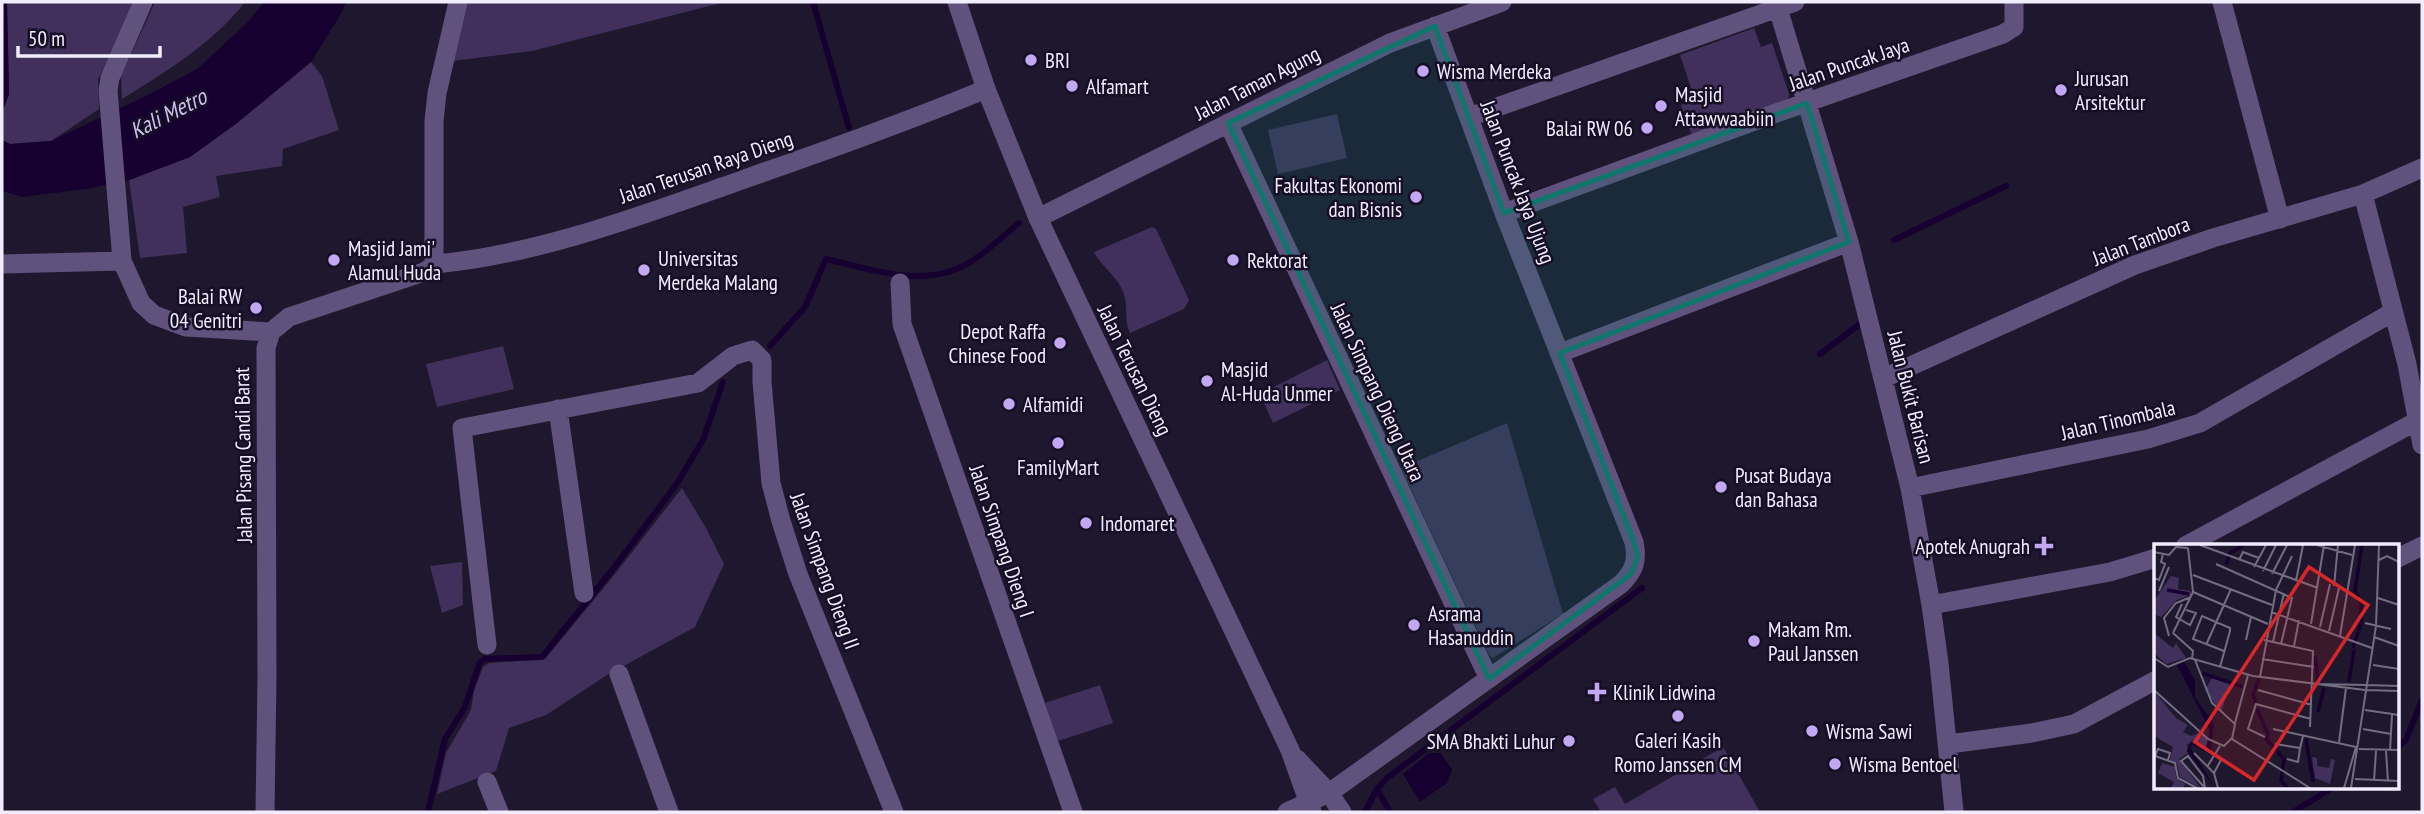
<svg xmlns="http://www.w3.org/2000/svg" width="2424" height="814" font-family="'PT Sans Narrow',sans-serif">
	<rect width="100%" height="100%" fill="#1f172e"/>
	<!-- green -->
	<path fill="#40305b" d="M7 2H134L118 42 98 79 99 109 51 141 10 144 2 140V113L9 94Z
		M155 2H245C212 44 167 71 122 99L121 76Z
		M464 2H725L532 51 452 61Z
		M1754 28 1761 47 1772 43 1789 94 1788 99 1692 136 1681 105 1695 100 1680 55Z
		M311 62 322 76 339 130 283 149 282 166 216 176 220 197 183 207 187 253 140 258 129 180 190 157 237 123Z
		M1337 114 1347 158 1278 174 1268 130Z
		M1152 227 1156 229 1189 300 1184 309 1130 333C1124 321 1128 307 1124 294 1118 276 1102 268 1094 252Z
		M503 346 514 389 437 407 426 364Z
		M1327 360 1340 390 1273 423 1260 394Z
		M1507 423 1563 614 1493 658 1489 655 1401 468Z
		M682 488 706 528 724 564 695 627 607 675 546 715 509 728 496 771 437 794 446 753 471 710 474 690 483 667 489 663 545 659 611 579Z
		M462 562 463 605 442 613 430 566Z
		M1100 685 1113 723 1058 741 1045 703Z
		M1723 747 1760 812H1601L1593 799 1615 787 1625 804Z"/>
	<!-- water -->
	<path fill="#16002f" d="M2 2H7L9 94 2 113Z
		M264 2H346L341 14 311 62 237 123 190 157 129 180 86 189 22 197 2 191V140L10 144 51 141 150 94 197 69 246 24Z
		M1429 753H1441L1452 770 1447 783 1420 802 1403 774Z"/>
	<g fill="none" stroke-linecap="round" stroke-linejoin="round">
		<!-- stream -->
		<path stroke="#16002f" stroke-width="6" d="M813 2 849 128
			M1894 240 2006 186
			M770 346 805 307 826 259C867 268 917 287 959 268 981 258 1000 238 1019 223
			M1820 354 1860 324
			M2398 746 2406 740 2422 700
			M1377 789 1390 812
			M428 812 445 739 465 707 480 662 485 659 542 657 613 569 676 485 703 440 723 382
			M1365 812 1377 789 1388 777 1642 588
			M2293 812 2332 788"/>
		<!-- minor -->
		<path stroke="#61527d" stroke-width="19" d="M143 2 110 78 108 90 122 261 141 303 154 315 186 327 271 332
			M1776 2 1849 242 1910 488 1931 605 1939 663 1954 812
			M2222 2 2280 219
			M1469 117 1795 2
			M1228 123 1489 679
			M2363 194 2407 364 2422 445
			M1504 213 1779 112 2003 34 2014 27V2
			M1038 218 1390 43 1502 2
			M2 264 122 261
			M435 264C533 255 629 220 722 187 810 156 899 125 986 89
			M900 283 902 324 1073 812
			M1560 353 1849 242
			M1884 378 2135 265 2213 238 2363 194 2422 168
			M558 409 584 593
			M1910 488 2148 439 2200 423 2393 312
			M2185 546 2417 421
			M2398 558 2422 546
			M1931 605 2110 572 2156 558
			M487 645 462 428 698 383 733 356 752 350 762 360V382L771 483 781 521 798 574 894 812
			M619 674 669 812
			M1949 744 2032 733 2074 724 2156 680
			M487 782 499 812
			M265 812 267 678 266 348 271 332 289 317 424 272 434 266V121L437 93 458 2
			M1287 812 1329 793 1621 584C1634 571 1638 561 1634 542L1504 213 1435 26"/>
		<!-- tertiary -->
		<path stroke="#61527d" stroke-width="19" d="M957 2 986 89 1038 218 1290 750 1312 812
			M1297 759 1329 793 1342 812"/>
	</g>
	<!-- marked area -->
	<path fill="#0f766e" fill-opacity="0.2" stroke="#0f766e" stroke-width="5" stroke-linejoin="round" d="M1435 26 1504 213 1807 103 1849 242 1560 353 1634 542 1638 557 1631 574 1489 679 1228 123Z"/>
	<!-- markers -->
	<g fill="#c2a8f3" stroke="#160e24" stroke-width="2.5">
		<circle cx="1031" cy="60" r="7"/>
		<circle cx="1423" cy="71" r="7"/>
		<circle cx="1072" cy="86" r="7"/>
		<circle cx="2061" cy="90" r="7"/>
		<circle cx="1661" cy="106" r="7"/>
		<circle cx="1647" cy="128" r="7"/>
		<circle cx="1416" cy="197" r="7"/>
		<circle cx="334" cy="260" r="7"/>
		<circle cx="1233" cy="260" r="7"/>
		<circle cx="644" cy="270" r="7"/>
		<circle cx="256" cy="308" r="7"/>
		<circle cx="1060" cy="343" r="7"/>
		<circle cx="1207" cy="381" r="7"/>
		<circle cx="1009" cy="404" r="7"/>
		<circle cx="1058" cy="443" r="7"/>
		<circle cx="1721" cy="487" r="7"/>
		<circle cx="1086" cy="523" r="7"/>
		<path d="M2040.5 535.5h7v7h7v7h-7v7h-7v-7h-7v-7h7z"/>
		<circle cx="1414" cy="625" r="7"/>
		<circle cx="1754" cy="641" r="7"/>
		<path d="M1593.5 681.5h7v7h7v7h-7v7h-7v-7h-7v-7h7z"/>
		<circle cx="1678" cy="716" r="7"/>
		<circle cx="1812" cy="731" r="7"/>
		<circle cx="1569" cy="741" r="7"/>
		<circle cx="1835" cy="764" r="7"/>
	</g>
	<g text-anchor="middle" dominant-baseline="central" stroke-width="5" stroke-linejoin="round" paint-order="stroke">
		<!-- poi labels -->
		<g font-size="21" fill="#f2edfe" stroke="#160e24" text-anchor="start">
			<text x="1045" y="60">BRI</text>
			<text x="1437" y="71">Wisma Merdeka</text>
			<text x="2075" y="78">Jurusan<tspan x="2075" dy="24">Arsitektur</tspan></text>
			<text x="1086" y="86">Alfamart</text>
			<text x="1675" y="94">Masjid<tspan x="1675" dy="24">Attawwaabiin</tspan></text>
			<text x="1633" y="128" text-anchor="end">Balai RW 06</text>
			<text x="1402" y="185" text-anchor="end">Fakultas Ekonomi<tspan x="1402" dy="24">dan Bisnis</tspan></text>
			<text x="348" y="248">Masjid Jami'<tspan x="348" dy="24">Alamul Huda</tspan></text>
			<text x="658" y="258">Universitas<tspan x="658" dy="24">Merdeka Malang</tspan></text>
			<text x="1247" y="260">Rektorat</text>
			<text x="242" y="296" text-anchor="end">Balai RW<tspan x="242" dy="24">04 Genitri</tspan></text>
			<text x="1046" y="331" text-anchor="end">Depot Raffa<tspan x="1046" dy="24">Chinese Food</tspan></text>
			<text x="1221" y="369">Masjid<tspan x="1221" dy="24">Al-Huda Unmer</tspan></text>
			<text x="1023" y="404">Alfamidi</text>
			<text x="1058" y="467" text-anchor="middle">FamilyMart</text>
			<text x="1735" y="475">Pusat Budaya<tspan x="1735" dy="24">dan Bahasa</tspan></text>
			<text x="1100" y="523">Indomaret</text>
			<text x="2030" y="546" text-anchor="end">Apotek Anugrah</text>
			<text x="1428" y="613">Asrama<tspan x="1428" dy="24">Hasanuddin</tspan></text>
			<text x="1768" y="629">Makam Rm.<tspan x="1768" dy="24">Paul Janssen</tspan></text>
			<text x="1613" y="692">Klinik Lidwina</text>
			<text x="1826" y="731">Wisma Sawi</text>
			<text x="1678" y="740" text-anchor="middle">Galeri Kasih<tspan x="1678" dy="24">Romo Janssen CM</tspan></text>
			<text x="1555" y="741" text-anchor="end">SMA Bhakti Luhur</text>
			<text x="1849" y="764">Wisma Bentoel</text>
		</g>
		<!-- street labels -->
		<g font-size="21" fill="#f2edfe" stroke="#160e24">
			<text transform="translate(1849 64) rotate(-19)">Jalan Puncak Jaya</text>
			<text transform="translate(1257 83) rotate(-27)">Jalan Taman Agung</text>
			<text transform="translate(706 167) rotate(-19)">Jalan Terusan Raya Dieng</text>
			<text transform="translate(1518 182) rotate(69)">Jalan Puncak Jaya Ujung</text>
			<text transform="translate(2141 241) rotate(-21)">Jalan Tambora</text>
			<text transform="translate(1135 370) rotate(64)">Jalan Terusan Dieng</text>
			<text transform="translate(1378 392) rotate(65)">Jalan Simpang Dieng Utara</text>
			<text transform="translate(1911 397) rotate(76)">Jalan Bukit Barisan</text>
			<text transform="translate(2118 420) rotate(-13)">Jalan Tinombala</text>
			<text transform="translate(243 455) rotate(-91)">Jalan Pisang Candi Barat</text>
			<text transform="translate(1002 541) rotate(71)">Jalan Simpang Dieng I</text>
			<text transform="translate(825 571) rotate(70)">Jalan Simpang Dieng II</text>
		</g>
		<!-- water labels -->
		<g font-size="23" font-style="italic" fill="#cfbef2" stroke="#160e24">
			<text transform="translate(168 113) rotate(-27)">Kali Metro</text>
		</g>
	</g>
	<!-- overview -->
	<g transform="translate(2154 544)">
		<rect width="245" height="245" fill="#1f172e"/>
		<path d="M17 32 25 34 24 45 37 47V51L23 56 7 73 0 70V57ZM0 89 19 104 22 99 32 114 12 120 0 109ZM58 134 77 139 67 168 51 146ZM1 148 22 174 34 181 29 188 37 192 48 188 54 196 51 205 41 197 33 200 34 209 25 215 47 244 26 233 23 220 16 216 19 203 0 192ZM158 213 163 214V222L175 224 177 215 181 216 176 240 161 234ZM8 219 21 223 22 234 31 240 29 244H17L20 238 4 229Z" fill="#40305b"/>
		<path d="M30 118 41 136V154L60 179 57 206 51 208 38 200 36 203 61 244 33 207 37 197 52 204 56 187 23 121Z" fill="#16002f"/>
		<path fill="none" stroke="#16002f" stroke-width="3.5" d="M72 21 76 9 90 1M13 46 35 50M199 104 207 79V59L201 47 208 1M161 112 164 137M48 129 89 143M195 138 200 106M102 159 99 151 105 135M103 165 114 190 112 195 130 215 127 237 134 244M164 168 170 144M152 195 159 238"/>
		<path fill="none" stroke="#736d81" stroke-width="2" d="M46 1 164 44M163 1 198 11M0 8 15 11 22 3 34 4M85 16 89 8 105 14M225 16 233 12 245 18M62 20 138 54 127 100M100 23 112 1M109 27 122 1M118 30 133 1M39 31 118 61M0 34 5 36 11 20 7 18 9 10M142 37 149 1M180 42 184 1M5 47 15 23M39 48 114 80M224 54 245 61M28 60 22 73 36 81 42 69 32 66M117 68 218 104M211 79 237 85M157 80 170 1M166 83 176 40M175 87 185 44M19 89 39 48 34 4M19 89 39 107 38 115M15 92 10 74 22 59 37 53M186 92 201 1M220 93 245 102M92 96 97 73M110 96 159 107 156 183M119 98 130 49M52 101 77 45M140 102 145 76M0 114 14 123 36 114 99 132 211 146M108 115 160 123M41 116 58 159 81 180 78 195 156 244M219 121 245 125M66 123 76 87V84L48 72 39 95 70 107M106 133 122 46 138 12M160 140 212 141M212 141 245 142M0 146 54 195 70 202 78 194M104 146 158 161M211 146 245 147M211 166 245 171M81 179 94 131M119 185 202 203 190 244M209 185 237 190M111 193 94 185 102 160 157 175M185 198 192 144M121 200 146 204 149 192M205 205 245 206M232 207 234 238M236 207 238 171M40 209 60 229M60 211 67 216 60 229 64 244M1 212 21 219 24 234 43 244M1 212 4 205 16 209 14 216M34 212 49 232 51 244 27 217ZM133 215 144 218 146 204M53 223 66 202M201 235 245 237M220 237 222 207M197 244 222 82 225 1"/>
		<path fill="#d62828" fill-opacity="0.15" stroke="#d62828" stroke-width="3.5" d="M155 23 214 61 100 236 41 198Z"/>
		<rect width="245" height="245" fill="none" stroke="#f2edfe" stroke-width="3.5"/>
	</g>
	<!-- border -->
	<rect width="2424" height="814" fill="none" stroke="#f2edfe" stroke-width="7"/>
	<!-- scale -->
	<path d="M18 46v10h142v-10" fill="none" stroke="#f2edfe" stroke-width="3.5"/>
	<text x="28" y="46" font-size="21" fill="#f2edfe" stroke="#160e24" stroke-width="5" paint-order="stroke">50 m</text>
</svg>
